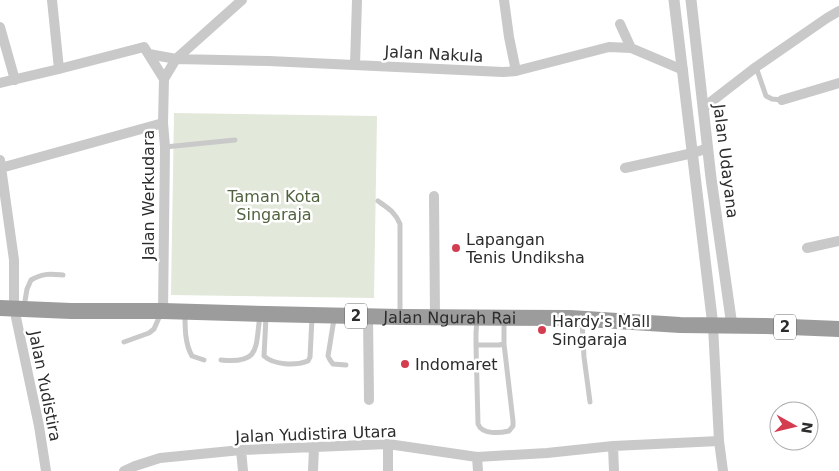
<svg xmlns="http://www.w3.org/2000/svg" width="839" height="471" font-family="'DejaVu Sans',sans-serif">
	<rect width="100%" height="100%" fill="#fff"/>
	<!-- green -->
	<path fill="#e2e8da" d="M174 113 377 116 374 298 171 295Z"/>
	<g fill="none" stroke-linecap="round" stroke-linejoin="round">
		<!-- service -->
		<path stroke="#c9c9c9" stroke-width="5" d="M756 67 766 96 772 99 782 100
			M165 147 235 140
			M378 201C388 208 395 212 400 224V314
			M24 307 27 289 31 280C43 273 49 274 63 275
			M185 315C185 328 185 344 192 356L204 360
			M266 317 264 356C274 365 295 366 308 361L310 357 312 318
			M334 319 328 356 330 360 333 364 346 365
			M477 320 476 333V345H499L504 344V321
			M582 321 584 357 590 402
			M124 342 149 333 154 329 161 313
			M476 345 478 424C482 435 500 433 509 431L513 426V421L504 344
			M221 360C261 364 255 348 260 316"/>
		<!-- minor -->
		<path stroke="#c9c9c9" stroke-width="10" d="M52 0 59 69
			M504 0 509 37 516 71
			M620 24 631 48
			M0 27 15 80
			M149 54 176 59 269 61 503 72 516 71 609 47 631 48 683 70
			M355 65 357 0
			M0 83 59 69 144 47 164 79
			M782 100 839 83
			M703 108 756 67 827 18 839 11
			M0 160 14 260V308L39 426 46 471
			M1 168 163 123
			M625 168 693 153 708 148
			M434 196 435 317
			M807 248 839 241
			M163 311 165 147 163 123 164 79 176 59 242 0
			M368 316 369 400
			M713 326 719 441 723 471
			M613 446 614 471
			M241 450 243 471
			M477 457 478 471
			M124 471 135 466 160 458 241 450 388 444 477 457 547 453 613 446 719 441
			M313 471 314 448
			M388 471V444"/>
		<!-- tertiary -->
		<path stroke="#c9c9c9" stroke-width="11" d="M674 0 713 326
			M691 0 711 178 732 326"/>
		<!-- trunk -->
		<path stroke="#9c9c9c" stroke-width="16" id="s1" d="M0 308 71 311H163L266 314 400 317 570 318 680 325 766 326 839 329"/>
	</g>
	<!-- markers -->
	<g fill="#d43c50" stroke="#fff" stroke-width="2">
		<circle cx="456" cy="248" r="5"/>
		<circle cx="542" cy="330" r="5"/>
		<circle cx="405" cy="364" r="5"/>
	</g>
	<g text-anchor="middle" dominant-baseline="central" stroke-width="5" stroke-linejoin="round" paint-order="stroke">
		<!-- shield labels -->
		<g fill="#fff" stroke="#6b6b6b" stroke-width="1">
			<rect x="345" y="303.5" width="22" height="25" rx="4"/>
			<rect x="774" y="314.5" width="22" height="25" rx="4"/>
		</g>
		<g font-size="15" font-weight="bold" fill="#2c2c2c">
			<text x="356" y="316">2</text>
			<text x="785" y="327">2</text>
		</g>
		<!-- street labels -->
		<g font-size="16" fill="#2c2c2c" stroke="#fff">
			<text transform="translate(434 54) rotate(3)">Jalan Nakula</text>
			<text transform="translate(726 161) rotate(83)">Jalan Udayana</text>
			<text transform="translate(148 195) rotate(-90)">Jalan Werkudara</text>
			<text stroke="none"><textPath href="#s1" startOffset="450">Jalan Ngurah Rai</textPath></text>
			<text transform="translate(45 386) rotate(79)">Jalan Yudistira</text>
			<text transform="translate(316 434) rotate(-2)">Jalan Yudistira Utara</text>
		</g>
		<!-- park labels -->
		<g font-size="16" fill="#51633e" stroke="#fff">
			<text x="274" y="196">Taman Kota<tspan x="274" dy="18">Singaraja</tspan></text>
		</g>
		<!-- poi labels -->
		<g font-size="16" fill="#2c2c2c" stroke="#fff" text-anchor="start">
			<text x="466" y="239">Lapangan<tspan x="466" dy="18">Tenis Undiksha</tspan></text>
			<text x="552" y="321">Hardy's Mall<tspan x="552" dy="18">Singaraja</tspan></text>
			<text x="415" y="364">Indomaret</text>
		</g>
	</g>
	<!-- north arrow -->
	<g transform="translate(794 426) rotate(98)"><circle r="24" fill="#ffffff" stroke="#ababab"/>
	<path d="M0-4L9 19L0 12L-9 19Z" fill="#d43c50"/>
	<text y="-8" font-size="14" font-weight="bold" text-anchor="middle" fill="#2c2c2c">N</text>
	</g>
</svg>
